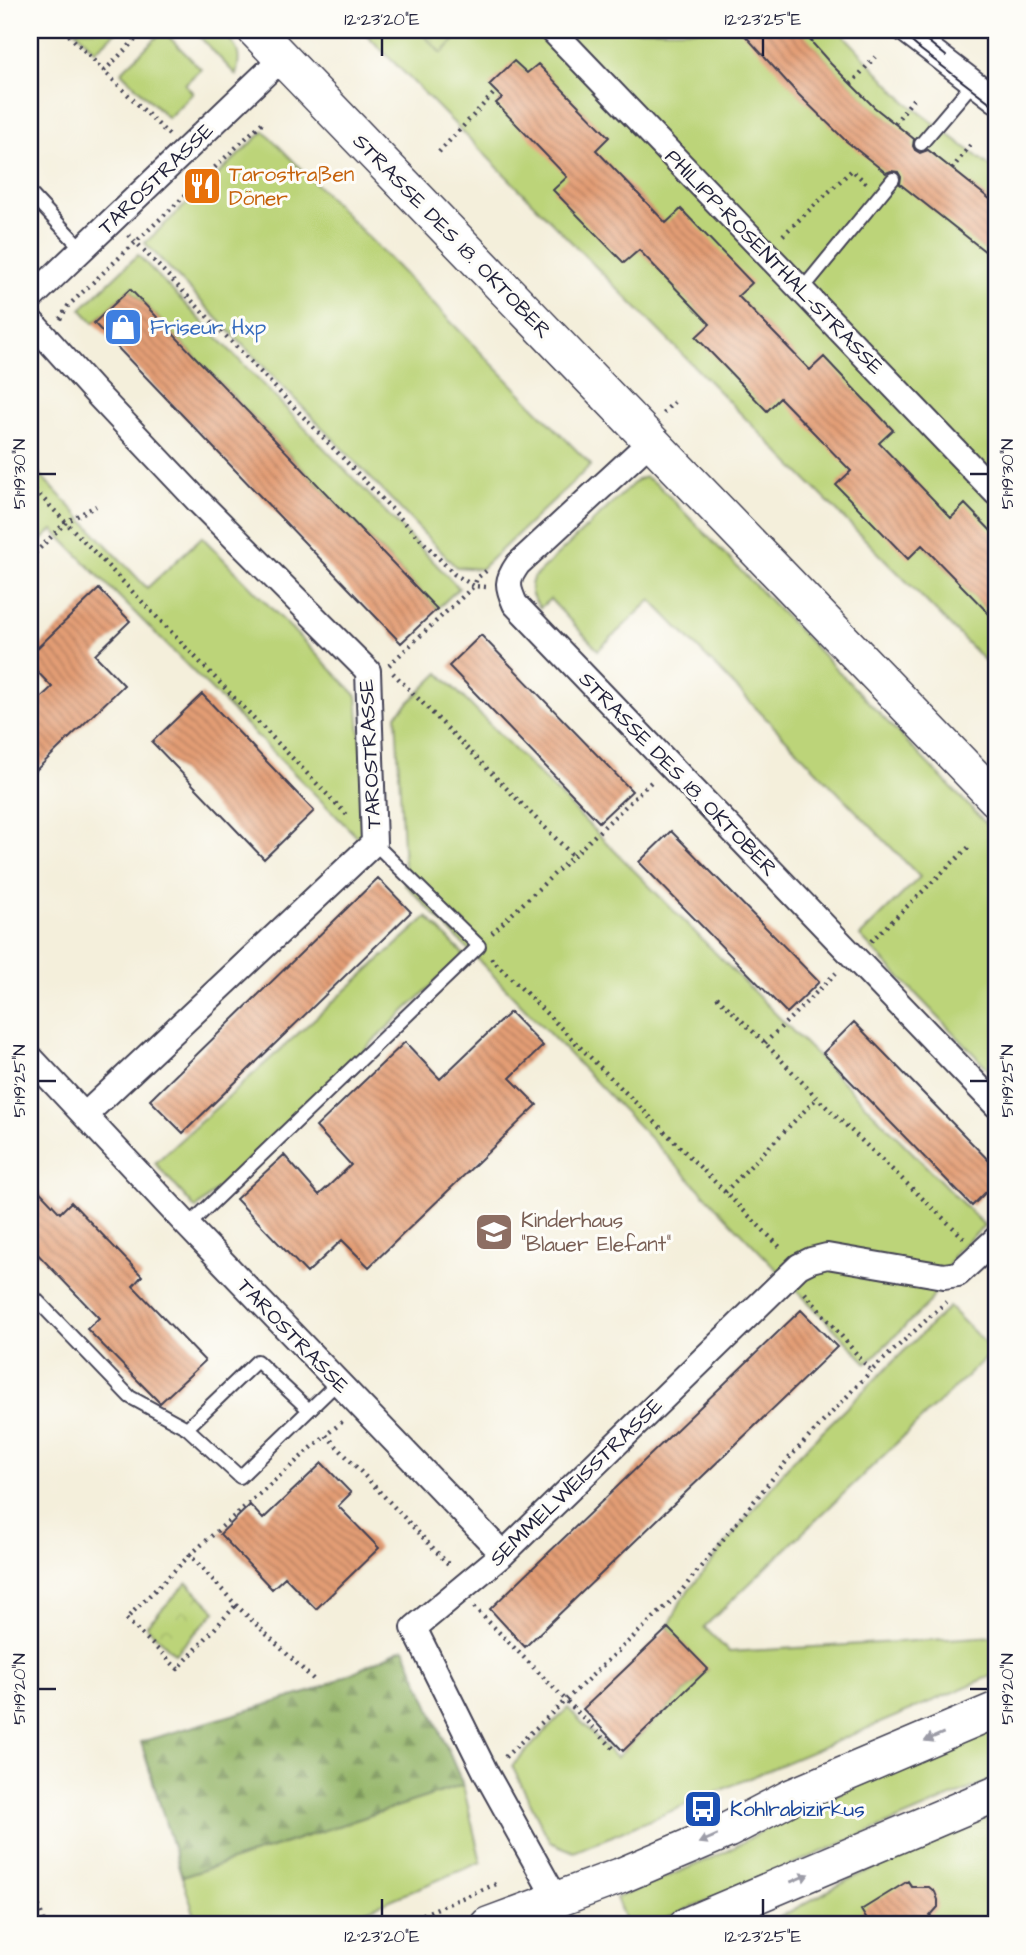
<svg xmlns="http://www.w3.org/2000/svg" width="1026" height="1955" font-family="'Architects Daughter',sans-serif">
	<defs>
		<pattern id="forest-firs" width="22" height="20" patternUnits="userSpaceOnUse" patternTransform="scale(1.75)"><rect width="22" height="20" fill="#95b669"/><path d="M5 1l3.5 6h-7zM16 11l3.5 6h-7z" fill="#799458"/></pattern>
		<pattern id="park-crowns" width="20" height="18" patternUnits="userSpaceOnUse" patternTransform="scale(1.75)"><rect width="20" height="18" fill="#bcd479"/><path d="M2 6a3 3 0 1 1 6 0M12 15a3 3 0 1 1 6 0" fill="none" stroke="#a1b66a"/></pattern>
		<pattern id="building-back-hatch" width="6" height="6" patternUnits="userSpaceOnUse" patternTransform="scale(1.75)"><rect width="6" height="6" fill="#e39d75"/><path d="M-1 5l2 2M0 0l6 6M5-1l2 2" fill="none" stroke="#b88061"/></pattern>
	</defs>
	<rect width="100%" height="100%" fill="#fdfcf7"/>
	<filter id="ink" filterUnits="userSpaceOnUse"><feTurbulence type="fractalNoise" baseFrequency=".0143" numOctaves="2"/><feDisplacementMap in="SourceGraphic" scale="14" xChannelSelector="R" yChannelSelector="G"/><feConvolveMatrix kernelMatrix="1 2 1 2 8 2 1 2 1" color-interpolation-filters="sRGB"/></filter>
	<filter id="wash" filterUnits="userSpaceOnUse"><feTurbulence type="fractalNoise" baseFrequency=".00686" numOctaves="4" result="noise"/><feDisplacementMap in="SourceGraphic" scale="28" xChannelSelector="R" yChannelSelector="G"/><feGaussianBlur stdDeviation="1.57" result="paint"/><feColorMatrix in="noise" values="0 0 0 0 0 0 0 0 0 0 0 0 0 0 0 0 0 1.4 0 .05"/><feComposite in="paint" operator="in"/></filter>
	<g filter="url(#wash)">
		<rect width="100%" height="100%" fill="#f4efdb"/>
		<!-- grass -->
		<path fill="#bcd479" stroke="#6f7b5a" stroke-width="2" d="M75 30H118L95 51Z
			M200 30H221C236 46 243 52 236 75L196 33Z
			M362 30H839L905 101 996 171V672Z
			M163 31 201 69 185 84 193 93 168 118 121 72Z
			M264 131 591 465 481 569 456 567 145 243Z
			M138 255 459 588 437 609 130 289 94 323 81 309Z
			M30 464 147 588 202 537 357 696 368 834 360 840 53 530 30 551Z
			M645 477 658 485 996 834V1077L860 936 920 877 651 600 598 650 550 599 540 608C532 597 528 591 533 578L637 480Z
			M439 673 985 1226 956 1251 930 1302 867 1363 405 884 396 715Z
			M427 917 464 955 196 1209 155 1163Z
			M949 1307 993 1351 704 1627 729 1652 996 1636V1674L574 1852 550 1842 512 1766 568 1708 616 1758 707 1670 668 1628 682 1599 793 1460Z
			M996 1724V1778L650 1925H627L616 1898 726 1852 784 1818Z
			M463 1785 481 1862 331 1925H198L182 1877Z
			M996 1813V1925H765L852 1878Z"/>
		<!-- forest -->
		<path fill="url(#forest-firs)" stroke="#5c6c52" stroke-width="2" d="M404 1648 463 1785 182 1877 141 1742 316 1690Z"/>
		<!-- park -->
		<path fill="url(#park-crowns)" stroke="#6f7b5a" stroke-width="2" d="M418 30H464L442 53Z
			M187 1583 216 1611 175 1654 146 1626Z"/>
		<g id="blocks">
			<!-- building -->
			<path fill="url(#building-back-hatch)" d="M740 30H801L831 64 874 107 914 139 913 146 915 150 920 153 928 150 996 204V260L900 184 901 177 898 172 891 171 886 173 846 141 798 94Z
				M514 61 527 73 538 64 609 137 596 150 666 223 681 209 752 283 738 296 810 370 824 357 893 430 879 443 951 518 965 504 996 536V621L922 545 908 559 836 485 851 471 780 398 767 411 696 337 710 324 639 250 624 263 553 190 567 177 496 103 502 98 489 85Z
				M130 289 437 609 401 643 94 323Z
				M99 589 130 621 95 655 124 685 30 776V708L52 687 30 664V655Z
				M481 635 632 791 599 822 449 666Z
				M202 694 314 811 264 859 152 742Z
				M671 831 819 982 787 1013 639 862Z
				M378 878 411 912 183 1133 150 1100Z
				M510 1012 543 1046 510 1078 537 1105 369 1267 342 1240 307 1273 236 1199 284 1155 319 1195 351 1165 316 1127 405 1042 440 1079Z
				M854 1022 996 1168V1182L972 1206 823 1053Z
				M30 1181 60 1213 71 1202 142 1276 133 1286 205 1361 160 1403 87 1329 99 1318 30 1246Z
				M801 1310 837 1347 525 1647 490 1609Z
				M322 1463 351 1493 338 1506 379 1548 316 1609 285 1577 272 1589 220 1534 250 1505 263 1519Z
				M668 1628 708 1669 623 1751 583 1709Z
				M908 1881 912 1887H929L935 1892 938 1900V1907L930 1916 935 1925H870L861 1910Z"/>
		</g>
	</g>
	<g filter="url(#ink)">
		<use href="#blocks" fill-opacity="0" stroke="#424153" stroke-width="2"/>
		<g fill="none" stroke-linecap="round" stroke-linejoin="round">
			<defs>
				<path id="lane" d="M921 144 973 83
					M30 193 82 249
					M801 291 893 179
					M188 1226 479 946 374 843
					M30 1293 130 1397 187 1428 240 1477 337 1383
					M187 1428 257 1361 309 1410"/>
				<path id="street" d="M552 30 996 493
					M905 30 996 100
					M30 299 282 58
					M30 320 94 391 198 501 368 671 374 843 85 1115
					M650 442 518 564C506 581 507 586 515 604L996 1105
					M30 1057 188 1226 503 1554
					M556 1899 487 1775 414 1628 503 1554 799 1266 811 1260 827 1256 944 1276 958 1274 996 1239"/>
				<path id="secondary" d="M255 30 996 799
					M488 1925 620 1876 728 1830 791 1797 996 1710
					M687 1925 996 1794"/>
			</defs>
			<!-- lane casing -->
			<use href="#lane" stroke="#424153" stroke-width="16"/>
			<!-- street casing -->
			<use href="#street" stroke="#424153" stroke-width="28"/>
			<!-- secondary casing -->
			<use href="#secondary" stroke="#424153" stroke-width="38"/>
			<!-- path -->
			<path stroke="#424153" stroke-width="4.5" stroke-dasharray="2 5" stroke-linecap="butt" d="M64 30 104 71
				M145 30 104 71 169 135
				M30 36 36 30
				M811 41 822 30
				M851 84 875 57
				M895 123 914 98
				M439 152 496 91
				M952 169 971 144
				M129 235 454 574 474 586 477 578 486 571
				M783 235 852 170 866 183
				M60 319 68 306 265 120
				M663 413 674 402
				M30 485 347 815
				M30 558 66 522 96 506
				M389 665 474 586 486 587
				M393 673 574 857
				M492 933 651 782
				M871 941 971 845
				M491 958 782 1249
				M717 997 765 1043 817 1098 964 1238
				M765 1043 836 973
				M725 1192 817 1098
				M805 1293 871 1371 946 1302
				M342 1422 326 1435 450 1566
				M190 1555 126 1619 178 1669 236 1605
				M474 1607 616 1751
				M313 1679 236 1605 190 1555 326 1435
				M505 1757 678 1595 790 1457 871 1371
				M30 1879 45 1925
				M397 1925 496 1884"/>
			<!-- lane -->
			<use href="#lane" stroke="#fff" stroke-width="12"/>
			<!-- street -->
			<use href="#street" stroke="#fff" stroke-width="24"/>
			<!-- secondary -->
			<use href="#secondary" stroke="#fff" stroke-width="35"/>
			<!-- tram -->
			<path stroke="#22223b" stroke-width="2" d="M898 30 921 50 996 107
				M914 30 946 56"/>
		</g>
		<!-- one-way arrows -->
		<defs><path id="oneway-solid" d="M-6-.8H1V-3.2L6.5 0L1 3.2V.8H-6Z" transform="scale(1.75)"/></defs>
		<g fill="#9c9ca7">
			<use href="#oneway-solid" transform="translate(934 1737) rotate(157)"/>
			<use href="#oneway-solid" transform="translate(708 1839) rotate(157)"/>
			<use href="#oneway-solid" transform="translate(800 1878) rotate(-23)"/>
		</g>
	</g>
	<!-- ticks -->
	<path fill="none" stroke="#22223b" stroke-width="2.5" d="M382 38V56M763 38V56M38 474H56M970 474H988M38 1081H56M970 1081H988M38 1689H56M970 1689H988M382 1899V1916M763 1899V1916"/>
	<!-- icons -->
	<defs>
		<symbol id="restaurant-square" viewBox="-11 -11 22 22"><rect x="-9" y="-9" width="18" height="18" rx="4" fill="#e8710a" stroke="#fdfcf7"/><path d="M-5-6h1v4h1v-4h1v4h1v-4h1v5L-1.5 .5V6h-2V.5L-5-1ZM5-6V6H3V1.5H1.5Q1.5-4 5-6Z" fill="#fff"/></symbol>
		<symbol id="shop-square" viewBox="-11 -11 22 22"><rect x="-9" y="-9" width="18" height="18" rx="4" fill="#3f7fe0" stroke="#fdfcf7"/><path d="M-5-2.5h2.3a2.7 3.5 0 0 1 5.4 0H5L5.5 6h-11ZM-1.5-2.5h3a1.5 2.3 0 0 0-3 0Z" fill="#fff"/></symbol>
		<symbol id="school-square" viewBox="-11 -11 22 22"><rect x="-9" y="-9" width="18" height="18" rx="4" fill="#8d6e63" stroke="#fdfcf7"/><path d="M0-5L7-2L0 1L-7-2ZM-4 1L0 2.5L4 1V4Q0 6-4 4Z" fill="#fff"/></symbol>
		<symbol id="bus-square" viewBox="-11 -11 22 22"><rect x="-9" y="-9" width="18" height="18" rx="4" fill="#1a4fb4" stroke="#fdfcf7"/><path d="M-5-6H5V4H4V6H2V4H-2V6H-4V4H-5ZM-3.5-4V0h7V-4ZM-3.5 1.2v1.5H-2V1.2ZM2 1.2v1.5H3.5V1.2Z" fill="#fff"/></symbol>
	</defs>
	<g fill-rule="evenodd">
		<use href="#restaurant-square" x="180" y="164" width="44" height="44"/>
		<use href="#shop-square" x="101" y="305" width="44" height="44"/>
		<use href="#school-square" x="472" y="1210" width="44" height="44"/>
		<use href="#bus-square" x="681" y="1787" width="44" height="44"/>
	</g>
	<g text-anchor="middle" dominant-baseline="central" stroke-width="6" stroke-linejoin="round" paint-order="stroke">
		<!-- food labels -->
		<g font-size="21" fill="#c56008" stroke="#fdfcf7" text-anchor="start">
			<text x="229" y="174">Tarostraßen<tspan x="229" dy="24">Döner</tspan></text>
		</g>
		<!-- street labels -->
		<g font-size="21" fill="#22223b" stroke="#fdfcf7">
			<text transform="translate(156 179) rotate(-44)">TAROSTRASSE</text>
			<text transform="translate(452 236) rotate(46)">STRASSE DES 18. OKTOBER</text>
			<text transform="translate(774 262) rotate(46)">PHILIPP-ROSENTHAL-STRASSE</text>
			<text transform="translate(370 754) rotate(-93)">TAROSTRASSE</text>
			<text transform="translate(678 774) rotate(46)">STRASSE DES 18. OKTOBER</text>
			<text transform="translate(293 1336) rotate(46)">TAROSTRASSE</text>
			<text transform="translate(576 1482) rotate(-44)">SEMMELWEISSTRASSE</text>
		</g>
		<!-- shop labels -->
		<g font-size="21" fill="#366cbe" stroke="#fdfcf7" text-anchor="start">
			<text x="150" y="327">Friseur Hxp</text>
		</g>
		<!-- education labels -->
		<g font-size="21" fill="#785e54" stroke="#fdfcf7" text-anchor="start">
			<text x="521" y="1220">Kinderhaus<tspan x="521" dy="24">"Blauer Elefant"</tspan></text>
		</g>
		<!-- transit labels -->
		<g font-size="21" fill="#164399" stroke="#fdfcf7" text-anchor="start">
			<text x="730" y="1809">Kohlrabizirkus</text>
		</g>
	</g>
	<!-- margin -->
	<rect width="1026" height="1955" fill="none" stroke="#fdfcf7" stroke-width="77"/>
	<rect x="38" y="38" width="950" height="1878" fill="none" stroke="#22223b" stroke-width="2.5"/>
	<g font-size="18" text-anchor="middle" fill="#22223b">
		<text x="382" y="25">12°23'20"E</text>
		<text x="763" y="25">12°23'25"E</text>
		<text transform="translate(19 474) rotate(-90)" y="6">51°19'30"N</text>
		<text transform="translate(1007 474) rotate(-90)" y="6">51°19'30"N</text>
		<text transform="translate(19 1081) rotate(-90)" y="6">51°19'25"N</text>
		<text transform="translate(1007 1081) rotate(-90)" y="6">51°19'25"N</text>
		<text transform="translate(19 1689) rotate(-90)" y="6">51°19'20"N</text>
		<text transform="translate(1007 1689) rotate(-90)" y="6">51°19'20"N</text>
		<text x="382" y="1942">12°23'20"E</text>
		<text x="763" y="1942">12°23'25"E</text>
	</g>
</svg>
